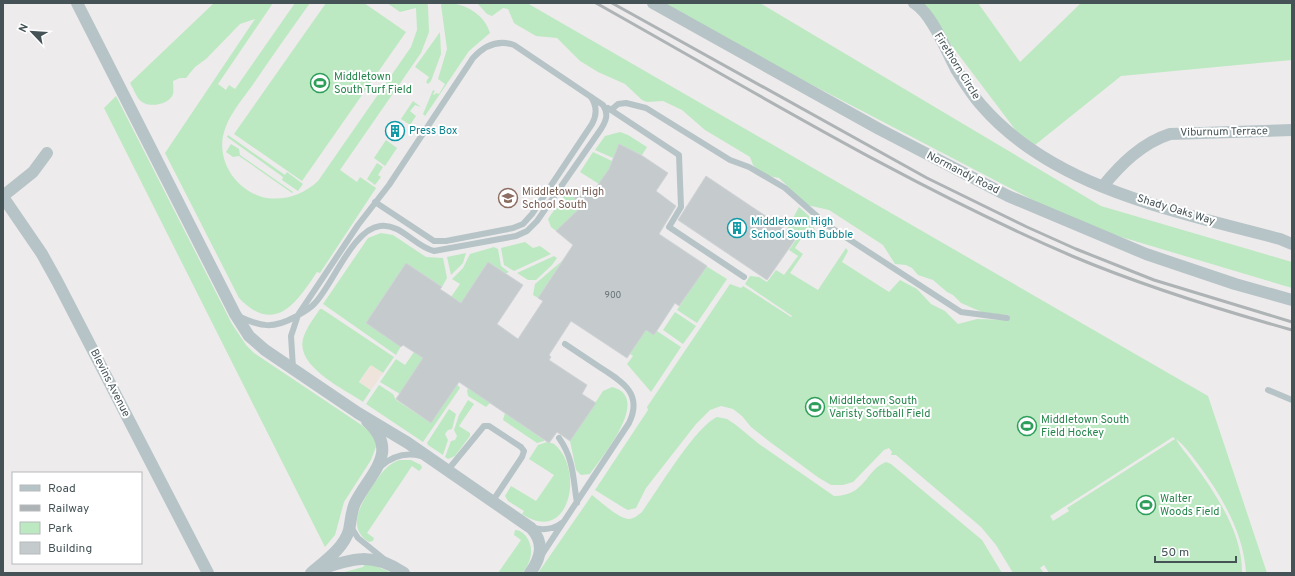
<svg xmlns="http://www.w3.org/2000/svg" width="1295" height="576" font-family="Overpass,sans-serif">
	<rect width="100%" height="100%" fill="#eeebec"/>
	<!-- green -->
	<path fill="#bce9c1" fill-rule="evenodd" d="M214 3H273L218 84 226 90 229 85 235 89 295 3H310C291 30 272 56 254 83 243 99 227 116 223 136 218 163 236 189 262 197 282 202 303 195 318 181L411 47 417 30 416 8 400 12 387 3H427L428 6 429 32 421 53 340 170 357 182 360 177 376 188 320 273 317 272C297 302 275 336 239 298L165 153 255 19 240 24 206 59 195 67 186 78H180L173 81C173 85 174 90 173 94 170 104 151 108 142 102 136 98 134 89 130 83Z
		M326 3H364L406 32 302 181 234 134Z
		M452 3C469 6 485 16 490 33L469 51 425 116 423 114 433 90 435 91 433 94 434 95 436 93 439 94 445 84 438 79 447 49 441 5 442 3Z
		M477 3H527L1208 396 1267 573H1246C1244 533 1221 495 1198 464 1191 455 1185 446 1176 439 1180 447 1188 455 1194 464 1216 494 1243 534 1242 573H1049L1044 565 1040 568 1044 573H1013L996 545 981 527 896 455H891L892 452 889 448 884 450 853 482 843 485H831L819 478 770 442 751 427 742 416 733 409 721 406 710 410 696 424 646 488 636 508 628 510 624 508 595 490 648 410 647 407 730 284 741 288 743 286 791 317 792 316 745 284 750 276 759 277 767 282 776 270 784 275 798 256 789 250 798 237 787 229 799 207 811 218 816 234H804L795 248 803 254 790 273 818 290 846 248 848 251 842 262 889 292 900 280 917 289 931 304 945 311 958 324 977 319 1008 320 1009 315 984 313 961 303 953 295 947 292 933 280 918 275 912 268 906 265 895 264 883 245 829 210 807 205 779 178 768 176 758 170 753 165 750 157 705 130 682 110 663 101 647 102 642 100 625 84 598 72 580 61 557 38 536 36 517 25 514 23 508 9 503 8 492 16 487 14ZM1173 437 1175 439 1067 508 1069 511 1053 521 1050 516Z
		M655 3H760L1101 206 1292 262V288L1081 225Z
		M922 3H978L1020 62 1081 3H1292V60L1121 76 1030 149 921 5Z
		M440 32 441 54 431 81 428 84 426 82 429 77 415 67Z
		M116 96 232 324 246 345 254 353 363 426 372 434 377 444 371 460 344 502 335 535 325 547 104 108Z
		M413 101 421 107 415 105 410 111 416 116 410 125 401 119Z
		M620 132 628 135 647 147 642 155 619 145 613 158 595 150 605 136Z
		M228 135 285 175 287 172 303 184 298 191 282 180 283 177 227 137Z
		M386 140 397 148 385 166 374 158Z
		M231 144 239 149 240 155 293 192 292 193 239 156 233 157 226 152Z
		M593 152 612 161V165L599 184 580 172Z
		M377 163 383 167 378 175 381 177 375 185 367 179Z
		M571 189 577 195 575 198 583 205 556 231 551 227 548 219 568 190Z
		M381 233 393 235 426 257 443 258 447 278 442 287 406 263 366 323 401 346 396 355 323 304 368 238Z
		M525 242 533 248 540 246 551 254 514 271 504 265 501 248Z
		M494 247 498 249 501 266 509 272 505 274 488 262 461 303 451 297 460 284 452 279 463 268 470 254Z
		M466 253 463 263 451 275 447 257Z
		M554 256 557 258 552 265 536 280H528L517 273Z
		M562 261 538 298 533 295 535 284Z
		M706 266 727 279 697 323 677 310Z
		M320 309H322L394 357 383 373 370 366 359 382 371 390 363 402C344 389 296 367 303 339 306 328 314 318 320 309Z
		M675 312 696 326 683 344 663 330Z
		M646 330 654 335 657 331 681 347 651 392 627 364 633 356 630 354Z
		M414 352 423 358 400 394 380 382 396 359 405 365Z
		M457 384 460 388 423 442 366 404 379 385 393 394 396 400 431 423Z
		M612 387C653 397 601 458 590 474L581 475 576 470 570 441 603 391Z
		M468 388 490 403 486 407 468 396 467 391Z
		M468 400 474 404 459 426 470 433V436L455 456 448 459 445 457 451 441 455 440 457 436 454 430 459 415Z
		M449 409 456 414 452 429 448 430 445 434 448 440 443 455 428 445 427 443Z
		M505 413 544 440V441L537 443 503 420Z
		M717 417 727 419 736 425 759 444 834 496C866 496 865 470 886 462L891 464 982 540 1002 573H538L592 495C600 501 619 519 629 519 634 519 638 515 642 512 658 490 695 427 717 417Z
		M547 442C551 444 551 442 554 444 585 469 570 546 522 514L524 511 508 501 505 496 511 486 536 501 554 475 529 459 538 445Z
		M399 460H411L421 465 422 468 419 471 412 466 367 533 374 538 373 541 369 542C346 528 361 504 371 488 379 477 385 465 399 460Z
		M515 530C520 530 523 533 526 536 535 549 531 561 523 573H498L521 540 514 535Z
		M365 564H371L392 573H341L363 567Z"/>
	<!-- sand -->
	<path fill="#efe4dc" d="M371 365 383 373 371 390 359 382Z"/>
	<!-- building -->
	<path fill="#c5cacd" stroke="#cfd3d6" d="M619 144 641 155 668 173 656 191 676 206 659 234 707 266 679 306 675 303 654 335 646 330 627 358 571 321 549 355 551 357 549 360 587 385 582 394 596 403 570 441 557 432 549 443 459 382 431 423 396 399 423 358 403 345 401 347 366 323 406 263 442 287 440 289 461 303 488 262 523 285 497 324 518 339 543 301 538 298 573 245 556 231 583 205 574 198 586 186 593 192 609 169Z
		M706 176 797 237 767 280 678 220Z"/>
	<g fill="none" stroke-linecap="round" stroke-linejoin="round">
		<!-- service -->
		<path stroke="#b7c4c7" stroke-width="6" d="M608 108 679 155 681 207 669 227 744 277
			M611 110 618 104 626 103 646 108 730 160 749 167 785 188 827 225 961 312 1007 318
			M375 202 434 241H446L513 228 523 224 532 214 592 124C597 115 597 106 591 97
			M238 316C261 327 273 329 295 317 302 313 310 309 315 303 333 284 353 229 380 226 401 223 415 247 434 251L516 236 527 231 537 221 601 129C606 121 609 114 603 105L514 45C497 39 484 46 473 58L389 185 358 225 298 315 291 336 293 368
			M1268 390 1292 400
			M559 438C574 459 573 479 577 503
			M380 467C392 456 405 452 421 456
			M447 471 484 426H489L521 447 524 451 522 457 492 502
			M351 527 358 538 384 559
			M532 527C543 531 554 529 563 522
			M541 556 629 423C643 394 623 382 601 368 589 360 577 352 565 344"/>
		<!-- minor -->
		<path stroke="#b7c4c7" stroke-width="12" d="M77 3 235 314 249 336 265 350 358 413 408 443 531 528C545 543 541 558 530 573
			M653 3 879 129 1008 196 1146 254 1235 284 1292 300
			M914 3C932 14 946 50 956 69 964 82 972 95 982 106 1054 189 1179 212 1280 239L1292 244
			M1103 186C1121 164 1142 143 1170 134L1292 130
			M3 196 33 172 47 153
			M3 197 42 254 57 281 208 573
			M319 570C352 558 373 552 404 573
			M311 573C325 561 344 548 349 530 351 521 351 512 355 503 370 473 401 452 367 421"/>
		<!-- rail -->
		<path stroke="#aeb3b5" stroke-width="3" d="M596 3C753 91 907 185 1072 256 1143 286 1217 309 1292 330
			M612 3 927 178 1027 227 1076 249 1154 280 1292 322"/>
	</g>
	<!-- icons -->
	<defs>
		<symbol id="stadium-ring" viewBox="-11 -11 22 22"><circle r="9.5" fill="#fff" stroke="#2e9e5b" stroke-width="1.5"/><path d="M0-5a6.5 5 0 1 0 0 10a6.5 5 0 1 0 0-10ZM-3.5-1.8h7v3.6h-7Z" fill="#2e9e5b"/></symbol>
		<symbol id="building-ring" viewBox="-11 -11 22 22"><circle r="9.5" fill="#fff" stroke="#0f9aa8" stroke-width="1.5"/><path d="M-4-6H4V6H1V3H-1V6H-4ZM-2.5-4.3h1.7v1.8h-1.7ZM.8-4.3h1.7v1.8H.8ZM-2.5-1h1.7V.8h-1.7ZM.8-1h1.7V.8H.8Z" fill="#0f9aa8"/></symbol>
		<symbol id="school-ring" viewBox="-11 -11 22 22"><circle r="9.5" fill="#fff" stroke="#8d6e63" stroke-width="1.5"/><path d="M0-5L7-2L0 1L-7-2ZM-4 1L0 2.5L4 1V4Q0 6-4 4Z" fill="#8d6e63"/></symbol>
	</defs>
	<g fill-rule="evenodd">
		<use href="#stadium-ring" x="309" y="72" width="22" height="22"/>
		<use href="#building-ring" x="384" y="120" width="22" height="22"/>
		<use href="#school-ring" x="497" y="187" width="22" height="22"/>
		<use href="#building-ring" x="726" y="217" width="22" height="22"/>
		<use href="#stadium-ring" x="804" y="396" width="22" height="22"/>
		<use href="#stadium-ring" x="1016" y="415" width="22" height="22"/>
		<use href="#stadium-ring" x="1135" y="494" width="22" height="22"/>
	</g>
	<g text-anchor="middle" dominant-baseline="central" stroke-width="4" stroke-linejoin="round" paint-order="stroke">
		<!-- number labels -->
		<g font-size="9" fill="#657174">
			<text x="613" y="295">900</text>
		</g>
		<!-- street labels -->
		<g font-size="11" fill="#455357" stroke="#fff">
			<text transform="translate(957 66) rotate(58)">Firethorn Circle</text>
			<text transform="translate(1224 132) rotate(-1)">Viburnum Terrace</text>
			<text transform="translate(963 173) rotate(27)">Normandy Road</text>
			<text transform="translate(1176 210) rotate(17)">Shady Oaks Way</text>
			<text transform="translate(110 383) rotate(63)">Blevins Avenue</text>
		</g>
		<!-- leisure labels -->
		<g font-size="11" fill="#27864d" stroke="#fff" text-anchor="start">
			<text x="334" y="77">Middletown<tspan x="334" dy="13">South Turf Field</tspan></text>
			<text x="829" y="401">Middletown South<tspan x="829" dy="13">Varisty Softball Field</tspan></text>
			<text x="1041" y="420">Middletown South<tspan x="1041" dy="13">Field Hockey</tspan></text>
			<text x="1160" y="499">Walter<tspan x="1160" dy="13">Woods Field</tspan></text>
		</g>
		<!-- culture labels -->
		<g font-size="11" fill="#0d838f" stroke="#fff" text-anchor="start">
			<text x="409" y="131">Press Box</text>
			<text x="751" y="222">Middletown High<tspan x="751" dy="13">School South Bubble</tspan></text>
		</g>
		<!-- education labels -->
		<g font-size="11" fill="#785e54" stroke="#fff" text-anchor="start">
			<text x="522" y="192">Middletown High<tspan x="522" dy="13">School South</tspan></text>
		</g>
	</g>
	<!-- border -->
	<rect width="1295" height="576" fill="none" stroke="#455357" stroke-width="8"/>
	<!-- legend -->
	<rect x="12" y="472" width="130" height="92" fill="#ffffff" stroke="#b5babc"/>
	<rect x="20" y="485" width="20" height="6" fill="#b7c4c7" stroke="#b5babc"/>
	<text x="48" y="492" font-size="12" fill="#455357">Road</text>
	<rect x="20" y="505" width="20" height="6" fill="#aeb3b5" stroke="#b5babc"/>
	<text x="48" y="512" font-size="12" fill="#455357">Railway</text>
	<rect x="20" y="522" width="20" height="12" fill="#bce9c1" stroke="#b5babc"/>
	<text x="48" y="532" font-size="12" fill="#455357">Park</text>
	<rect x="20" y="542" width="20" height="12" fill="#c5cacd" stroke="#b5babc"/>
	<text x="48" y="552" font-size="12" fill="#455357">Building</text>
	<!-- north arrow -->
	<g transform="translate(32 32) rotate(295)" stroke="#ffffff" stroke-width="3" paint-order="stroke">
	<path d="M0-3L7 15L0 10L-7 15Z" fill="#455357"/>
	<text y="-6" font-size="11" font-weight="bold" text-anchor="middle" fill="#455357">N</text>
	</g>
	<!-- scale -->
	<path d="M1155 556v6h81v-6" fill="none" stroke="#455357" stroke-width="2"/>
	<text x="1161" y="556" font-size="12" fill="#455357" stroke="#ffffff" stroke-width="3" paint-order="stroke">50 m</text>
</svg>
